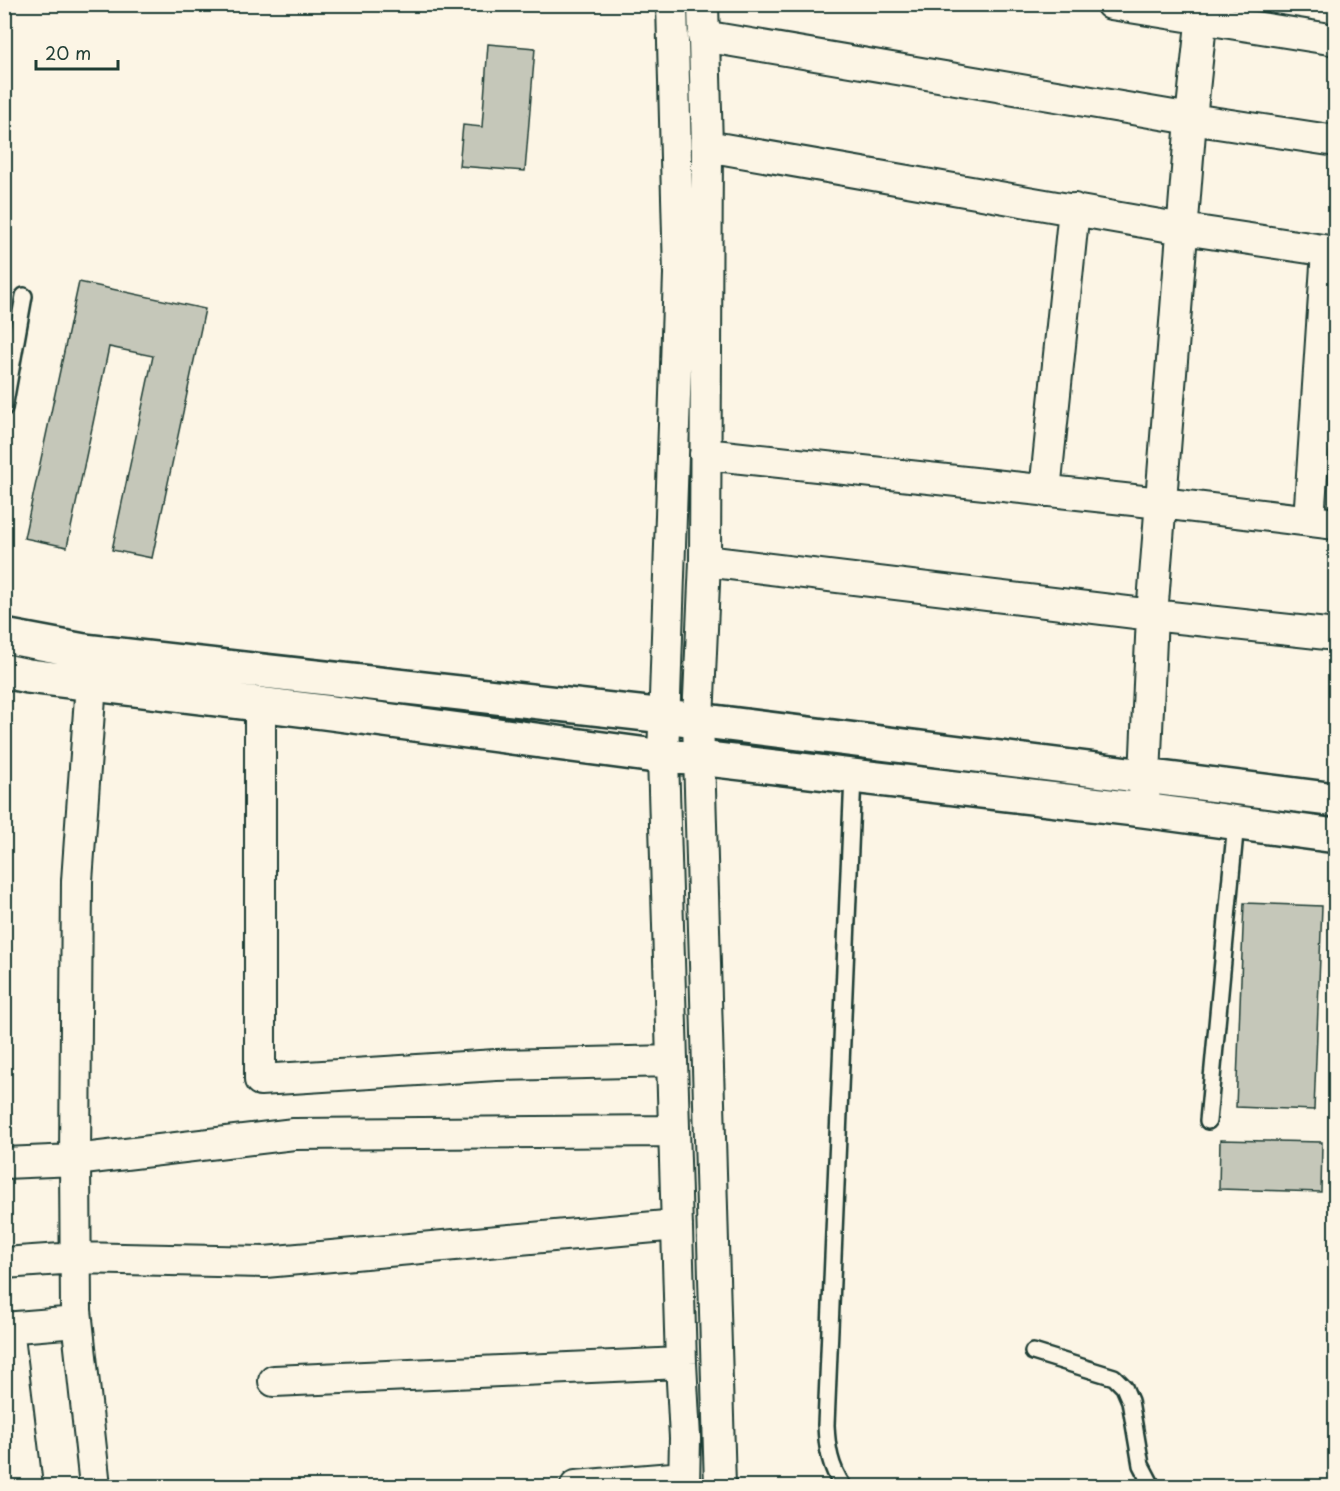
<svg xmlns="http://www.w3.org/2000/svg" width="1340" height="1491" font-family="'Playpen Sans',sans-serif">
	<rect width="100%" height="100%" fill="#fcf5e5"/>
	<filter id="ink" filterUnits="userSpaceOnUse"><feTurbulence type="fractalNoise" baseFrequency=".0167" numOctaves="2"/><feDisplacementMap in="SourceGraphic" scale="12" xChannelSelector="R" yChannelSelector="G"/><feConvolveMatrix kernelMatrix="1 2 1 2 8 2 1 2 1" color-interpolation-filters="sRGB"/></filter>
	<g filter="url(#ink)">
		<!-- building -->
		<path fill="#c5c7b9" stroke="#1f3d34" stroke-width="1.5" d="M488 44 535 48 525 171 459 166 463 125 482 127Z
			M79 282 205 309 152 558 112 550 153 356 109 347 67 547 24 538Z
			M1244 903 1322 906 1314 1110 1236 1107Z
			M1220 1140 1322 1142 1321 1192 1219 1189Z"/>
		<g fill="none" stroke-linecap="round" stroke-linejoin="round">
			<defs>
				<path id="service" d="M4 408 24 296
					M1208 1121 1236 822
					M1033 1352 1114 1377 1124 1387 1130 1401 1141 1465 1152 1486
					M843 1486C830 1467 827 1448 826 1425L853 776"/>
				<path id="minor" d="M672 4 679 274 663 757 681 1363 685 1438 684 1486
					M703 4 707 146 705 561 698 720 720 1486
					M1111 4 1336 40
					M703 36 1191 119 1336 141
					M707 146 1183 229 1336 252
					M705 454 1161 503 1336 524
					M1045 491 1074 209
					M1309 520 1327 251
					M705 561 1152 615 1336 635
					M91 683 77 881 75 1160 76 1310 95 1486
					M260 704V1080L496 1065 672 1061
					M1144 800 1152 615 1191 119 1203 4
					M4 1163 75 1160 294 1134 674 1131
					M4 1263 76 1258 265 1262 677 1225
					M4 1328 77 1322
					M8 1328 27 1486
					M274 1381 681 1363
					M576 1486 684 1477"/>
				<path id="tertiary" d="M4 636 84 651 665 716 1336 800
					M4 671 28 676 324 712 663 757 699 758 1143 810 1336 836"/>
			</defs>
			<!-- service casing -->
			<use href="#service" stroke="#1f3d34" stroke-width="20"/>
			<!-- minor casing -->
			<use href="#minor" stroke="#1f3d34" stroke-width="34"/>
			<!-- tertiary casing -->
			<use href="#tertiary" stroke="#1f3d34" stroke-width="38"/>
			<!-- service -->
			<use href="#service" stroke="#fcf5e5" stroke-width="15"/>
			<!-- minor -->
			<use href="#minor" stroke="#fcf5e5" stroke-width="30"/>
			<!-- tertiary -->
			<use href="#tertiary" stroke="#fcf5e5" stroke-width="33"/>
		</g>
	</g>
	<!-- margin -->
	<rect width="1340" height="1491" fill="none" stroke="#fcf5e5" stroke-width="24"/>
	<rect x="12" y="12" width="1316" height="1467" fill="none" stroke="#1f3d34" stroke-width="2" filter="url(#ink)"/>
	<!-- scale -->
	<path d="M36 60v9h82v-9" fill="none" stroke="#1f3d34" stroke-width="3"/>
	<text x="45" y="60" font-size="18" fill="#1f3d34" stroke="#fcf5e5" stroke-width="4.5" paint-order="stroke">20 m</text>
</svg>
